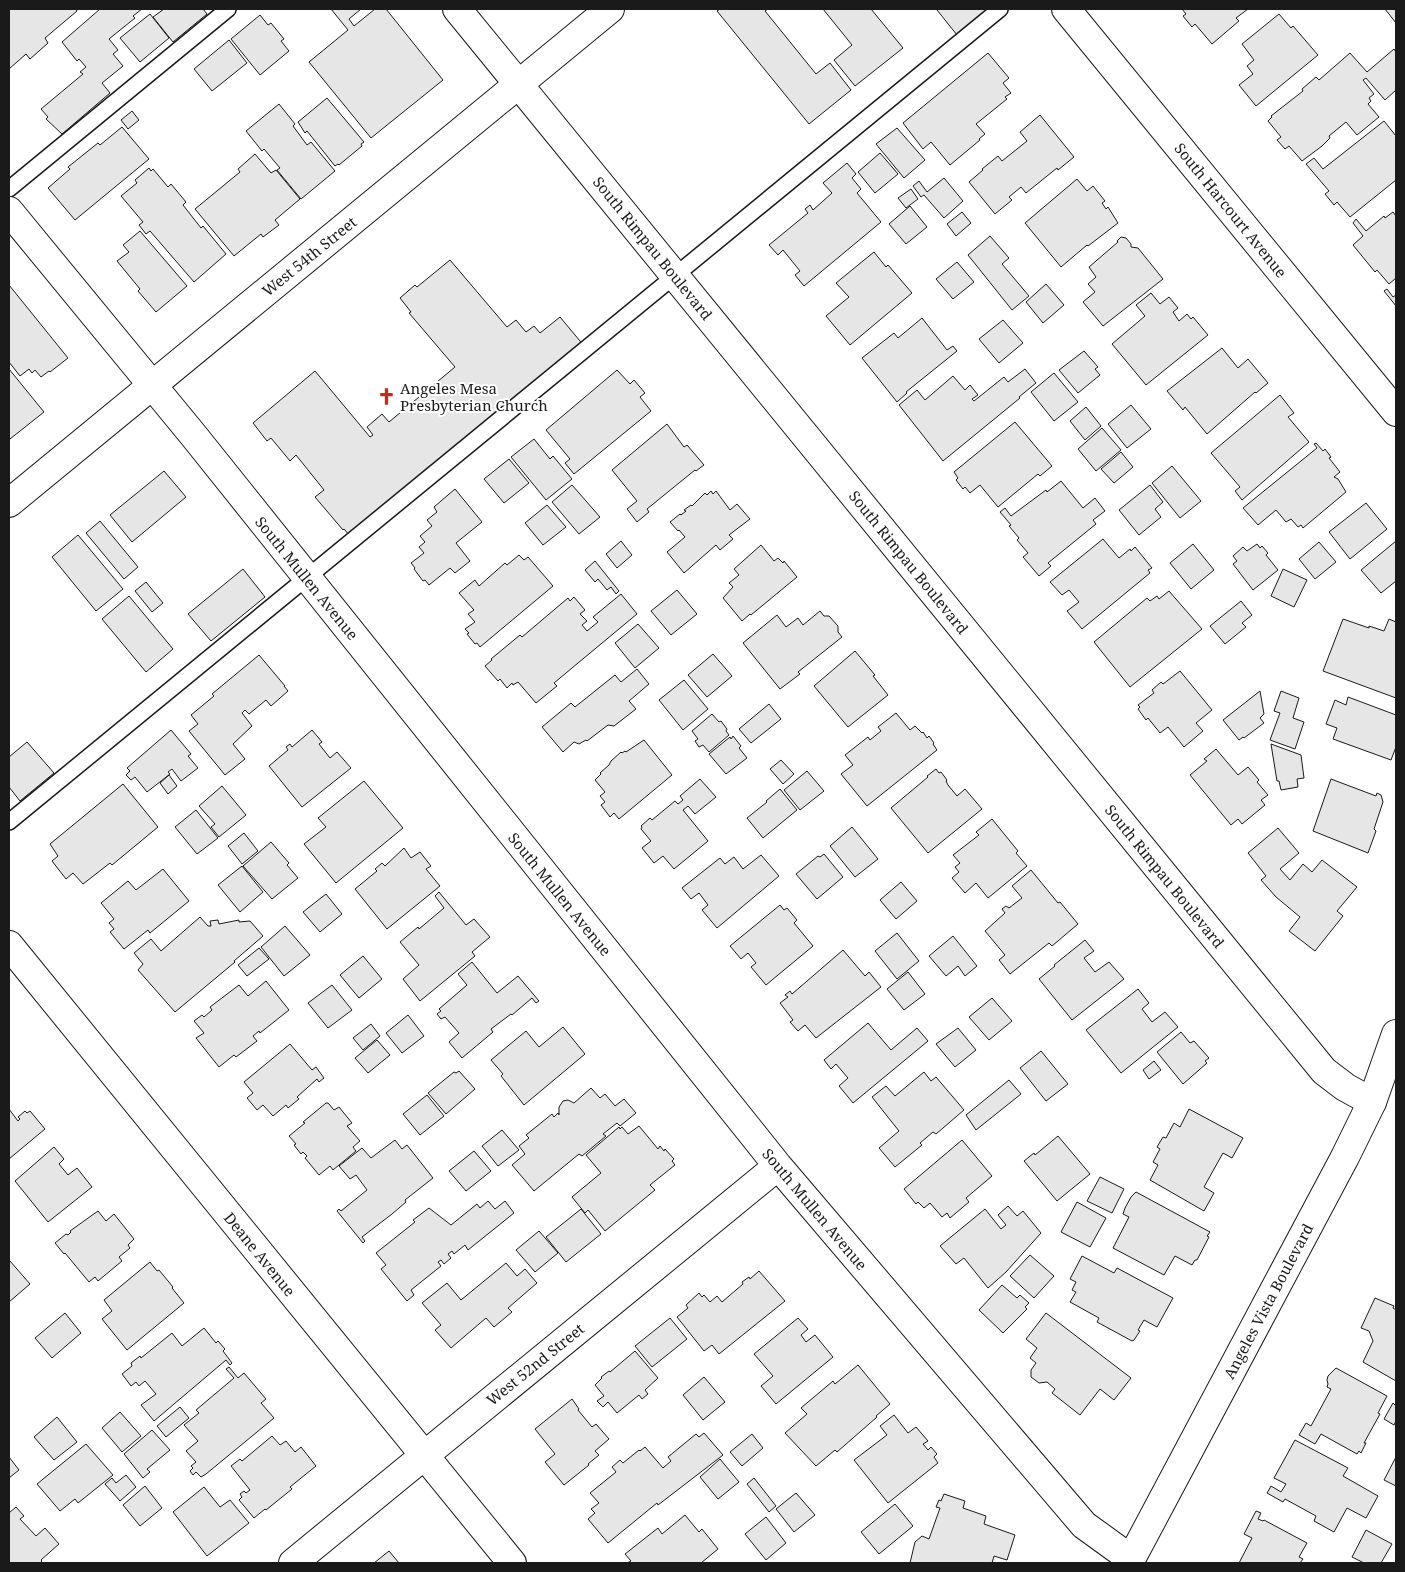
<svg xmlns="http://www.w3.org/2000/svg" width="1405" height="1572" font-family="'Noto Serif',serif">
	<rect width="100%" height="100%" fill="#fff"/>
	<!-- building -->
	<path fill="#e6e6e6" stroke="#1a1a1a" d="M9 9H76L77 11 45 38 48 43 30 59 26 54 9 69Z
		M100 9H142L133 16 135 18 109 39 118 50 113 54 123 66 102 83 110 93 62 134 46 119 48 117 41 109 83 74 80 72 86 67 79 59 77 61 62 42Z
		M164 9H203L207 14 173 42 153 17Z
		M331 9H361L349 19 354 26 375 9H386L443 80 371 138 309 62 348 30Z
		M720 9H768L765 11 816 74 830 63 851 90 809 124 717 11Z
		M823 9H871L903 48 855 86 834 60 852 45Z
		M939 9H989L957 35 937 10Z
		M1182 9H1248L1236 18 1239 21 1212 44 1195 24 1192 27 1183 16 1186 14Z
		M1385 9H1396V23Z
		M150 14 169 38 140 62 120 38Z
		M1279 14 1291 28 1293 26 1318 55 1256 106 1239 85 1253 74 1247 66 1254 60 1242 44Z
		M260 15 268 25 271 23 284 39 281 41 289 51 260 75 231 39Z
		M229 40 247 63 212 91 194 69Z
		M1394 49 1396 52V90L1385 100 1366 78 1363 80 1374 94 1369 98 1371 101 1368 104 1379 117 1357 135 1346 122 1329 136 1330 138 1322 146 1302 161 1289 146 1285 149 1277 140 1281 137 1268 121 1272 117 1271 116 1303 91 1302 89 1316 77 1319 80 1350 53 1367 72Z
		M988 53 1009 78 1003 83 1011 93 1005 97 1007 99 976 124 985 134 979 139 980 140 950 165 931 142 923 149 903 123Z
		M327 98 364 142 361 144 362 146 339 165 338 164 335 166 307 131 305 133 298 122Z
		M279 104 295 124 293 126 307 145 311 142 335 171 301 199 277 170 280 168 264 149 262 151 246 131Z
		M132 111 139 120 128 129 121 120Z
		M1040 115 1074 157 1058 170 1057 168 1026 193 1021 187 1009 197 1012 200 995 214 969 182 983 170 982 169 998 156 1002 161 1027 141 1020 132Z
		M1384 121 1396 136V180L1350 217 1337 202 1334 205 1325 194 1329 191 1306 164 1314 158 1323 169Z
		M122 127 149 159 75 220 48 188 70 169 68 167 98 143 100 145Z
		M897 128 925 160 904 178 876 144Z
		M880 153 898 174 875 193 858 172Z
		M255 154 271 173 276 170 300 199 275 220 279 225 263 237 261 234 234 256 195 209 240 172 238 169Z
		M847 163 856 174 852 178 861 189 857 193 881 222 804 286 795 275 800 271 783 250 778 255 769 245 808 213 805 209 810 205 813 210 832 193 823 183Z
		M149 168 151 171 153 169 168 187 171 184 186 202 183 205 201 228 203 226 226 254 194 282 150 231 146 234 139 225 143 222 121 196 137 183 135 180Z
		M944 178 963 201 944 218 924 195 921 197 913 186 919 181 927 192Z
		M1077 179 1087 191 1093 186 1105 201 1102 203 1106 209 1108 207 1118 223 1088 246 1087 245 1061 267 1025 223Z
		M911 189 918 199 906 208 898 198Z
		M910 206 927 227 906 244 889 224Z
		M962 212 971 223 956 236 947 224Z
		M1393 212 1396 216V278L1389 284 1377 270 1375 272 1353 245 1363 236 1353 223 1356 219 1366 231 1384 216 1385 218Z
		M140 231 187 286 156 312 138 291 140 289 117 261 129 252 123 245Z
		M990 236 1009 258 1002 264 1029 296 1012 310 968 255Z
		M1121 237 1126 238 1131 244V247L1138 248 1163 279 1103 326 1083 302 1095 292 1088 284 1096 277 1089 267 1118 242 1117 241Z
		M874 252 886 267 888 265 912 293 850 345 826 316 849 297 836 283Z
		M450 260 507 327 516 320 526 332 534 326 540 333 560 317 585 347 350 536 344 529 343 530 315 497 324 490 296 455 290 461 271 438 267 441 253 423 315 371 370 437 373 435 367 427 382 414 389 422 455 367 409 313 411 312 400 298 415 285 417 287Z
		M957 262 974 282 953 299 936 279Z
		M1046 284 1064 305 1043 323 1026 302Z
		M9 285 68 358 50 372 49 371 41 377 35 370 32 373 29 369 20 376 9 362Z
		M1387 289 1393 297 1396 295V306L1384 291Z
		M1151 293 1160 304 1169 297 1178 308 1173 312 1179 321 1187 314 1191 319 1193 317 1208 335 1146 385 1112 344 1145 316 1136 305Z
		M922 318 947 350 953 346 957 351 906 392 907 393 897 402 862 358 894 333 898 338Z
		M1003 320 1023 343 999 363 979 339Z
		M1222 348 1238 368 1248 359 1268 383 1256 393 1255 392 1207 434 1185 407 1183 410 1167 391Z
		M1084 351 1098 367 1095 369 1100 375 1078 393 1059 370Z
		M9 369 44 412 10 439 9 437Z
		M1025 369 1036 383 1019 397 1020 398 943 461 899 405 917 390 925 400 953 376 965 390 970 385 978 395 972 399 974 401 1004 377 1008 382Z
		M617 370 630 384 634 380 645 393 640 397 651 411 574 474 565 463 570 459 546 430Z
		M1054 373 1078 402 1054 421 1031 392Z
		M1280 395 1294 413 1288 417 1309 442 1242 500 1235 491 1240 487 1211 453Z
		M1131 405 1151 429 1127 448 1108 424Z
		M1086 407 1101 426 1085 440 1070 421Z
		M1015 422 1052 466 1040 476 1038 474 998 507 980 485 970 493 965 487 963 489 956 480 958 478 954 472Z
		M667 424 684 447 687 445 704 465 696 471 695 470 647 509 649 512 637 522 627 509 637 501 612 470Z
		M1102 428 1121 450 1096 471 1078 449Z
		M534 439 550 459 553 456 572 479 546 500 511 457Z
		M1316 443 1323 451 1325 449 1331 457 1329 458 1340 472 1334 477 1338 479 1346 492 1303 528 1301 525 1298 527 1291 519 1286 522 1276 510 1258 525 1243 508 1317 448 1314 444Z
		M1121 452 1133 467 1114 483 1101 469Z
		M509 459 529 483 504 503 484 479Z
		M1172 466 1201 501 1180 518 1152 483Z
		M164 471 186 497 132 542 110 515Z
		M1061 481 1083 508 1095 498 1105 511 1093 520 1096 524 1048 563 1051 566 1039 576 1023 557 1028 553 1017 540 1019 538 1009 526 1011 525 1000 512 1005 508 1011 516 1046 490 1047 492Z
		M572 485 600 517 579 534 552 502Z
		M1150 485 1163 502 1155 509 1161 517 1139 535 1119 510Z
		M455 489 482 522 456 543 470 561 455 573 450 568 429 585 425 580 423 581 414 569 415 568 411 563 424 553 419 547 425 542 420 536 432 526 427 520 437 512 434 507Z
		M711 491 713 494 716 491 730 510 737 504 750 519 729 535 733 539 720 550 716 545 684 573 667 552 685 537 679 530 678 531 670 522 680 514 681 515 686 511 684 510 691 505 692 506 705 493 707 495Z
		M1366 503 1387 529 1350 559 1329 532Z
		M547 505 566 527 543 545 525 523Z
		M100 521 138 567 124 579 86 533Z
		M78 535 123 589 96 611 52 557Z
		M1103 539 1119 558 1130 549 1131 551 1135 547 1152 568 1148 570 1150 573 1082 629 1067 611 1079 602 1069 590 1062 595 1050 582Z
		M621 541 632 555 617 568 606 554Z
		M1396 541V581L1381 593 1361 570Z
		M1319 542 1336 562 1315 579 1299 559Z
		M1193 544 1214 570 1191 589 1170 563Z
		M1257 544 1260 548 1262 546 1268 553 1266 555 1278 570 1253 590 1233 564 1237 561 1233 556 1243 547 1247 551Z
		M761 545 774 561 778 558 783 563 784 561 797 577 751 615 750 614 742 621 723 598 733 587 729 583 739 575 734 569Z
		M519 555 524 560 528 557 553 586 480 647 477 643 475 644 467 634 469 633 465 629 475 622 468 614 474 610 459 593 475 580 479 586 505 563 507 565Z
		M595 561 619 591 616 594 611 587 607 590 598 579 595 582 585 570Z
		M243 569 265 597 211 641 188 614Z
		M1283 569 1307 580 1294 607 1271 596Z
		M146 582 163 603 152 612 135 591Z
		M677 590 697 614 671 635 651 611Z
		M1169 591 1202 629 1130 687 1094 642 1147 598 1150 601 1157 596 1159 599Z
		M621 594 637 614 554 683 557 686 536 703 518 682 513 685 512 683 507 688 500 679 498 681 485 666 492 660 491 659 520 635 522 637 568 598 570 601 574 597 585 610 580 614 587 621 582 625 587 631 598 622 593 617Z
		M129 596 173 649 146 672 102 619Z
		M1241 601 1252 615 1242 623 1246 627 1225 644 1210 626Z
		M820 611 824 616H829L838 626V632L842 637 798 672 800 674 780 689 743 643 777 615 786 627 798 618 803 625Z
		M1343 619 1369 628V626L1384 631 1389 619 1396 622V698L1323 671Z
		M638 624 659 648 635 668 615 643Z
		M855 651 875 675 873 676 888 695 848 727 814 686Z
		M713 654 732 676 707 697 688 675Z
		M259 655 285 686H284L288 691 271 706 266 700 249 714 245 710 242 713 252 726 233 744 245 759 225 775 189 731 198 724 191 715 214 696 212 694Z
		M637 669 649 684 629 701 636 709 614 726 608 725 587 741 586 740 579 744 574 742 563 752 542 727 571 703 575 707 615 675 621 682Z
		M1180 671 1212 710 1196 723 1203 731 1184 747 1168 727 1160 733 1148 718 1146 720 1138 709 1140 707 1138 705 1154 693 1152 690 1161 682 1163 684Z
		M684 680 708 709 683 730 659 700Z
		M1260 691 1264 714 1260 718 1264 723 1244 738 1243 737 1239 740 1223 720Z
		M1281 691 1299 698 1293 718 1304 722 1295 749 1270 740 1280 713 1274 711Z
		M1348 697 1396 715V747L1391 760 1333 739 1337 728 1326 724 1335 700 1346 705Z
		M769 704 781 719 751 743 739 729Z
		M896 713 910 730 915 726 922 733 923 732 927 738 929 736 934 743 933 744 937 750 867 806 841 774 853 765 845 755 868 737 870 740 881 731 878 727Z
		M712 714 719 722 721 721 727 729 726 731 729 735 709 752 703 745 699 747 695 741 698 739 692 731Z
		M171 730 191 754 188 756 198 768 181 781 172 769 168 772 170 774 147 792 135 777 131 780 126 775 130 771 127 768Z
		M312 730 322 742 319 744 330 758 337 752 351 768 302 807 269 766 288 750 286 747 290 744 292 747Z
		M733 736 741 746 739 748 747 758 726 774 709 754 730 737 731 739Z
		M644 740 672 775 619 819 614 813 610 817 601 805 605 802 600 796 605 792 595 780 601 774 600 773 609 765 611 761 621 752 622 753 625 751 626 752Z
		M27 742 54 773 20 801 9 787V757Z
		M1271 744 1301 755 1304 778 1297 779 1298 787 1281 790 1279 781H1277Z
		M1216 749 1238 775 1248 767 1259 780 1257 782 1268 795 1261 800 1265 805 1242 824 1238 819 1231 825 1190 775 1207 761 1204 759Z
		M781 760 794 774 783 784 770 769Z
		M936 769 939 773 941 772 947 780 946 781 948 785 957 796 965 789 982 809 928 853 891 808 928 777 927 776Z
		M807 771 824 791 800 810 784 790Z
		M169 775 177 786 168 794 160 783Z
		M700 779 716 797 695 814 688 806 683 810 708 841 674 869 663 856 654 863 642 848 651 841 641 829 642 827 641 826 650 818 652 820 675 801 678 804 683 800 680 796Z
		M1331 779 1376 796 1377 793 1381 795 1383 802 1374 829 1376 831 1368 853 1313 831Z
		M364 781 403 828 336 883 304 844 326 827 318 818Z
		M123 784 158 827 112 865 110 863 83 884 73 873 66 879 52 861 58 856 50 844Z
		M222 786 246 815 219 837 211 827 215 824 199 806Z
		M780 789 797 810 763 838 747 818 767 802 766 801Z
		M196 810 218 838 197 854 175 827Z
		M992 819 1018 851 1016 853 1027 866 988 898 976 883 965 893 952 878 959 872 955 867 960 863 953 855 979 835 976 832Z
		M852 827 878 859 855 877 830 846Z
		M1278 828 1299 853 1280 869 1290 880 1303 864 1312 872 1322 860 1357 887 1337 911 1343 916 1315 951 1289 931 1300 917 1276 897 1261 880 1266 876 1248 853Z
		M244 833 258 851 242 864 228 846Z
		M271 842 289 863 287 865 298 878 272 899 243 866Z
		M404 848 411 858 420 852 431 866 426 869 440 886 387 929 355 889 377 871 375 869 382 863 385 866Z
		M824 854 843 877 817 899 796 874 818 856 820 857Z
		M761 855 779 876 717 928 702 910 708 905 699 893 691 899 682 888 720 858 725 864 734 857 743 869Z
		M242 866 263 892 240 912 218 885Z
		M163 869 189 901 150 933 148 930 124 949 110 932 114 929 109 923 114 919 101 903 128 881 136 890Z
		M1031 870 1058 903 1060 902 1078 924 1052 946 1049 943 1010 974 999 960 1005 955 985 931 1005 913 1002 909 1006 906 1009 908 1022 898 1012 886Z
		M901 882 917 901 896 919 880 900Z
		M439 892 466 925 474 919 490 937 472 952 475 956 420 1001 403 979 419 965 400 942 418 927 419 929 444 908 435 896Z
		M326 894 342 914 320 932 303 912Z
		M780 905 784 910 787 908 797 920 794 923 813 946 766 985 751 967 756 963 748 953 741 959 730 946Z
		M200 917 208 926H211L210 921 218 920 219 924 239 920V922L250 921 263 936 234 961 235 962 175 1012 138 970 143 964 134 953 151 939 161 951Z
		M285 926 310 955 284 976 261 947Z
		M897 933 919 961 897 979 875 951Z
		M953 936 977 966 965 976 958 966 946 976 929 956Z
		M1085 940 1094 951 1084 958 1095 972 1109 962 1124 979 1072 1020 1039 979 1055 966 1054 965Z
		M259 948 269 959 247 976 238 965Z
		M843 950 865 976 869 972 881 987 816 1038 805 1025 798 1031 790 1022 793 1020 780 1003 788 997 785 995 790 991 792 994Z
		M363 956 382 979 359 998 340 975Z
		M472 962 497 993 518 976 539 1001 536 1003 532 998 512 1015 511 1014 491 1029 493 1032 462 1058 449 1042 459 1033 445 1017 441 1019 437 1014 441 1011 439 1009 467 985 458 974Z
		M908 972 925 994 904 1010 887 989Z
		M266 981 289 1010 260 1033 259 1031 253 1036 257 1041 236 1057 234 1055 219 1067 196 1038 204 1033 194 1021 202 1015 204 1017 212 1010 210 1007 239 985 248 996Z
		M332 985 352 1010 328 1028 308 1003Z
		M1138 989 1149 1003 1142 1009 1152 1022 1165 1012 1178 1027 1121 1073 1086 1030Z
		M992 998 1012 1021 989 1040 969 1017Z
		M408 1015 424 1036 402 1053 386 1033Z
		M868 1023 891 1050 917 1028 928 1041 853 1103 839 1086 848 1078 836 1064 831 1069 824 1060Z
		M371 1024 380 1036 363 1050 353 1038Z
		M563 1027 585 1054 524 1105 501 1076 503 1074 491 1060 526 1031 539 1047Z
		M958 1028 976 1050 955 1067 936 1044Z
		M1181 1032 1190 1043 1194 1041 1209 1058 1205 1061 1207 1063 1183 1084 1157 1052Z
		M377 1040 390 1055 368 1073 355 1058Z
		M290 1044 312 1070 316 1067 324 1078 319 1082 317 1079 297 1097 299 1099 288 1108 286 1105 273 1116 263 1105 257 1110 247 1098 253 1093 244 1082Z
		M1041 1051 1068 1084 1046 1101 1020 1068Z
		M1154 1061 1161 1070 1149 1079 1143 1070Z
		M459 1071 475 1089 446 1114 428 1093 454 1072 456 1073Z
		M924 1072 931 1081 936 1077 964 1110 936 1134 933 1132 920 1143 922 1145 895 1167 879 1148 899 1131 872 1097 886 1086 895 1096Z
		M1009 1080 1021 1094 976 1130 966 1115Z
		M591 1088 600 1098 605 1094 615 1106 624 1099 636 1113 620 1126 617 1123 603 1134 606 1136 582 1156 579 1154 534 1191 512 1165 525 1154 519 1146 529 1138 526 1135 552 1114 554 1117 558 1113 559 1115V1107L563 1101 568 1100 574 1103Z
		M427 1095 444 1116 420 1135 403 1114Z
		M326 1103H328L334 1110 339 1107 352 1123 347 1126 360 1141 353 1147 356 1151 333 1170 330 1166 319 1175 305 1158 307 1156 303 1152 301 1154 294 1145 296 1144 289 1136 305 1123 303 1122Z
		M9 1109 18 1121 20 1119 18 1117 25 1111 27 1113 30 1111 45 1129 9 1159Z
		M1189 1109 1243 1138 1232 1158 1223 1153 1204 1187 1214 1193 1204 1211 1150 1180 1158 1165 1153 1162 1160 1149 1157 1147 1163 1137 1166 1138 1174 1123 1180 1127Z
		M639 1126 658 1149 660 1146 664 1151 665 1149 674 1159 672 1161 675 1165 650 1185 655 1190 605 1231 588 1210 585 1213 572 1197 601 1173 586 1155 619 1127 620 1129 622 1127 628 1134Z
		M502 1130 519 1150 498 1166 482 1146Z
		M1058 1136 1090 1174 1057 1201 1024 1161 1034 1153 1035 1155Z
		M395 1140 402 1149 407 1145 433 1178 405 1200 406 1202 392 1214 362 1237 365 1241 363 1243 337 1211 339 1209 341 1211 367 1190 356 1175 350 1179 339 1166 362 1148 371 1158Z
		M962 1140 992 1176 966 1198 969 1202 950 1218 947 1213 942 1217 930 1203 924 1208 918 1202 916 1204 904 1189Z
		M54 1147 64 1159 59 1164 68 1175 77 1168 92 1187 48 1222 15 1181Z
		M474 1151 491 1171 466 1191 449 1171Z
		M1100 1177 1124 1189 1112 1213 1087 1201Z
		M1136 1192 1210 1232 1207 1236 1209 1237 1197 1260H1195L1192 1265 1175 1256 1164 1275 1113 1248 1129 1217 1123 1214 1125 1208 1131 1197Z
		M488 1201 495 1209 505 1201 514 1213 468 1250 465 1245 454 1254 452 1251 448 1254 451 1258 444 1264 441 1260 438 1262 441 1266 411 1290 414 1295 407 1301 381 1269 386 1265 376 1253 415 1222 413 1220 429 1208 451 1225 477 1204 480 1208Z
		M1077 1202 1106 1218 1090 1247 1061 1232Z
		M1008 1206 1017 1216 1023 1211 1041 1233 1006 1272 988 1288 964 1258 956 1264 940 1246 985 1209 1001 1229 1006 1225 998 1215Z
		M581 1209 601 1234 566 1262 546 1237Z
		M98 1211 106 1221 114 1214 134 1239 128 1245 130 1248 119 1257 122 1261 98 1281 95 1277 89 1282 65 1253 64 1254 55 1243 66 1234 68 1235 71 1232 70 1231Z
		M539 1231 558 1253 535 1272 516 1250Z
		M1030 1255 1054 1276 1034 1298 1010 1276Z
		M1082 1256 1114 1273 1117 1268 1173 1298 1157 1327 1144 1320 1138 1330 1140 1331 1134 1340 1132 1341 1097 1322 1099 1318 1070 1302 1076 1292 1072 1290 1076 1282 1070 1279Z
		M10 1261 30 1284 9 1302V1262Z
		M150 1262 157 1271 159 1270 173 1287 172 1288 184 1303 127 1350 102 1319 112 1311 104 1300Z
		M506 1263 517 1276 525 1269 537 1283 508 1308 512 1312 494 1327 486 1318 451 1348 435 1330 441 1325 422 1303 447 1283 461 1300Z
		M759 1271 785 1301 719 1354 712 1345 704 1351 677 1317 688 1308 686 1305 699 1293 702 1297 704 1295 710 1302 717 1296 722 1302 743 1284 742 1282 749 1277 750 1279Z
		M1002 1285 1017 1298 1020 1295 1029 1303 1025 1307 1027 1309 1003 1333 979 1310Z
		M1375 1298 1394 1306 1393 1308 1396 1310V1381L1363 1362 1373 1341 1369 1331 1361 1328Z
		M65 1313 81 1333 52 1358 35 1338Z
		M1046 1313 1131 1378 1114 1400 1100 1389 1080 1415 1052 1393 1055 1389 1047 1382 1039 1383 1031 1377V1370L1036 1363 1030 1358 1037 1348 1026 1339Z
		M670 1318 687 1339 652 1367 635 1346Z
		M798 1318 808 1329 801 1335 806 1342 815 1335 833 1357 776 1404 761 1386 773 1376 754 1354Z
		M204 1328 216 1343 218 1341 225 1349 223 1351 232 1363 230 1365 226 1360 154 1421 141 1405 156 1394 145 1381 139 1386 136 1382 131 1386 122 1374 132 1366 131 1363 140 1356 141 1358 172 1333 182 1346Z
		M635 1351 658 1378 645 1390 648 1394 642 1399 639 1395 617 1413 608 1402 603 1407 597 1401 604 1396 595 1385 602 1378 601 1377 609 1371 610 1372Z
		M858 1365 890 1404 876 1416 877 1417 837 1452 835 1450 816 1466 785 1433 807 1414 801 1408 833 1381 835 1384Z
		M229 1367 238 1378 244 1373 266 1399 261 1403 274 1418 206 1474 201 1477 196 1472 193 1475 190 1471 193 1468 191 1466 196 1462 186 1451 198 1441 184 1425 199 1413 196 1410 234 1378 226 1369Z
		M1336 1368 1387 1396 1378 1413 1380 1414 1364 1443H1366L1361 1453 1359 1451 1357 1454 1321 1434 1315 1444 1299 1435 1306 1423 1311 1426 1331 1389 1327 1387 1328 1384 1327 1380 1328 1376Z
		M704 1377 725 1402 703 1420 683 1395Z
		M572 1399 579 1409 578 1410 592 1427 596 1424 609 1439 595 1451 599 1455 588 1464 589 1465 564 1485 545 1462 555 1454 535 1429Z
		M1393 1403 1396 1406V1421L1394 1425 1384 1419Z
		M180 1407 189 1418 166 1437 157 1426Z
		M120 1412 141 1436 122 1452 102 1428Z
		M894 1415 908 1433 916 1427 928 1441 923 1444 928 1450 931 1447 937 1454 934 1457 938 1463 888 1503 854 1460 887 1435 880 1426Z
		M57 1417 77 1442 54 1460 34 1437Z
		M152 1430 170 1450 147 1469 150 1472 143 1478 124 1454Z
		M704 1433 723 1455 658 1505 657 1503 608 1543 588 1519 595 1513 591 1509 599 1503 590 1493 616 1472 612 1467 620 1460 623 1463 639 1450 640 1451 645 1447 663 1468 671 1461 668 1457 696 1434 699 1437Z
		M752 1434 763 1448 742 1466 730 1452Z
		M272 1436 280 1445 286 1441 295 1452 301 1447 316 1466 290 1487 292 1489 266 1510 265 1509 254 1518 239 1500 242 1497 240 1494 244 1491 246 1493 250 1490 231 1466 240 1459 242 1461Z
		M1295 1440 1348 1468 1343 1476 1378 1496 1366 1518 1347 1508 1334 1532 1314 1521 1316 1516 1285 1499 1283 1502 1267 1493 1271 1486 1281 1492 1286 1484 1274 1478Z
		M86 1444 113 1475 78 1503 75 1499 60 1511 37 1484Z
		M9 1457 19 1470 9 1478Z
		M1396 1457V1486L1384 1480Z
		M720 1459 739 1482 718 1499 700 1477Z
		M126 1475 136 1487 120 1501 105 1484 112 1478 116 1483Z
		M754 1478 776 1506 769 1512 747 1484Z
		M145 1486 162 1508 140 1526 123 1505Z
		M204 1487 220 1507 230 1500 249 1523 207 1556 173 1512Z
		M796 1493 815 1515 794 1532 776 1509Z
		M944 1494 965 1501 963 1508 986 1516 984 1524 1015 1535 1007 1560 994 1556 992 1563H910L915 1542 922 1536 929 1539 940 1508 936 1507 939 1500 941 1501Z
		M895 1504 913 1526 879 1554 861 1532Z
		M16 1507 24 1516 20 1519 36 1536 45 1528 59 1544 41 1560 42 1561 40 1563H9V1513Z
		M1256 1511 1261 1513 1258 1519 1263 1521 1264 1520 1307 1543 1299 1557 1303 1559 1300 1563H1239L1252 1538 1244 1534Z
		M685 1515 699 1532 702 1529 718 1549 701 1563H627L631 1561 625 1554 658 1528 662 1534Z
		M766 1517 786 1543 766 1560 745 1534Z
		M1366 1530 1392 1544 1381 1563H1364L1352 1557Z
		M389 1551 399 1563H374Z"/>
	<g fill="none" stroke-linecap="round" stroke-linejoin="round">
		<defs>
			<path id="lane" d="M9 189 228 9
				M9 822 1000 9"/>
			<path id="street" d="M457 9 1324 1071 1345 1087 1372 1102
				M1066 9 1396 412
				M9 211 194 436 778 1166 1084 1525 1131 1559
				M9 945 512 1563
				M293 1563 778 1166"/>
			<path id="secondary" d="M9 503 610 9
				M1129 1563 1345 1157 1372 1102 1396 1034"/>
		</defs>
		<!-- lane casing -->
		<use href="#lane" stroke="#1a1a1a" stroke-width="18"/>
		<!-- street casing -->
		<use href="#street" stroke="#1a1a1a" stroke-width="30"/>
		<!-- secondary casing -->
		<use href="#secondary" stroke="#1a1a1a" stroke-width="30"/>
		<!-- lane -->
		<use href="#lane" stroke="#fff" stroke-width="15"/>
		<!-- street -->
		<use href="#street" stroke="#fff" stroke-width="28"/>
		<!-- secondary -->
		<use href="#secondary" stroke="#fff" stroke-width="28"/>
	</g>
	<!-- icons -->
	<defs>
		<symbol id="church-bare" viewBox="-9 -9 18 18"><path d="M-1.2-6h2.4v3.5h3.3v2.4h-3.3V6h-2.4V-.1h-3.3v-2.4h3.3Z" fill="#c62828" stroke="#fff" stroke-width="2.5" paint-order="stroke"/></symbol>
	</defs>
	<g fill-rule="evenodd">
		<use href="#church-bare" x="374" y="384" width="25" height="25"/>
	</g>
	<g text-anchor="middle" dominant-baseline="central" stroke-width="4" stroke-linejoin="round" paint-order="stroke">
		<!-- street labels -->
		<g font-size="15" fill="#1a1a1a" stroke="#fff">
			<text transform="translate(1231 210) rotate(51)">South Harcourt Avenue</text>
			<text transform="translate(653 248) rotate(51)">South Rimpau Boulevard</text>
			<text transform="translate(309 256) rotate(-39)">West 54th Street</text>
			<text transform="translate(909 562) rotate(51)">South Rimpau Boulevard</text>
			<text transform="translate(307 578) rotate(51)">South Mullen Avenue</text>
			<text transform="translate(1165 876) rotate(51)">South Rimpau Boulevard</text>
			<text transform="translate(560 894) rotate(51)">South Mullen Avenue</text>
			<text transform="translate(815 1209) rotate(50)">South Mullen Avenue</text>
			<text transform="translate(260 1254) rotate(51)">Deane Avenue</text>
			<text transform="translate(1268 1301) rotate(-62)">Angeles Vista Boulevard</text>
			<text transform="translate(535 1364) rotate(-39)">West 52nd Street</text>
		</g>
		<!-- poi labels -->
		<g font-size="15" fill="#1a1a1a" stroke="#fff" text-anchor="start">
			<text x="400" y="388">Angeles Mesa<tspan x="400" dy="17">Presbyterian Church</tspan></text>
		</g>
	</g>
	<!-- border -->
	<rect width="1405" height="1572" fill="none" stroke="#1a1a1a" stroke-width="20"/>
</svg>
